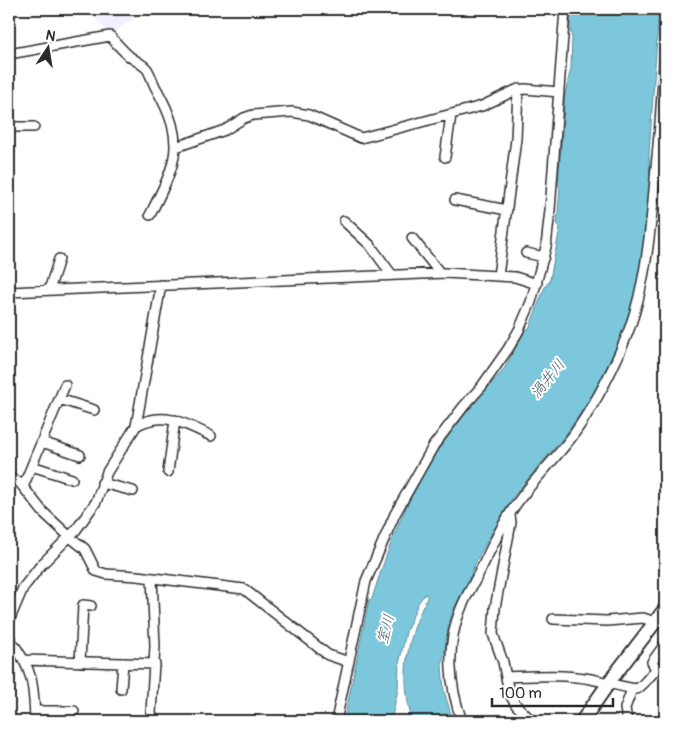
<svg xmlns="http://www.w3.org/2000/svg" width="674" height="730" font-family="Pangolin,'Klee One',sans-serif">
	<rect width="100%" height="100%" fill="#fff"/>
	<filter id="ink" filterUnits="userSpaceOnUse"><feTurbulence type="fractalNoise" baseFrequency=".02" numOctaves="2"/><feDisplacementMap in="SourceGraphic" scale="10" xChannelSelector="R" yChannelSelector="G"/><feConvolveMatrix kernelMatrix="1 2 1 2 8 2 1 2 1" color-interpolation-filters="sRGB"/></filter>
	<g filter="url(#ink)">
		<!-- built -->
		<path fill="#f4effe" d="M86 9H138L139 16 110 34Z"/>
		<!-- water -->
		<path fill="#7dc7dd" stroke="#5c8996" d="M571 9H659L649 153 650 183 641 266 634 299 619 343 593 394 567 433 512 498 477 559 469 579 453 611 449 623 442 666 444 691 453 721H412C400 676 406 639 427 598V595L425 594 418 603 406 632 399 664 398 689 391 721H344L369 600 372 599C388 546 409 492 441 446 460 418 483 394 504 369L526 329H529L544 289 550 279 560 228 557 224 560 187 558 185 565 94 571 68 572 38 570 29Z"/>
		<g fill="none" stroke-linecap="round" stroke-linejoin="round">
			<defs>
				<path id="street" d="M9 54 110 36C116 43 122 50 129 56 134 60 143 64 147 69 151 75 153 84 157 90 187 144 176 163 150 215
					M9 127H34
					M176 147 225 130 244 118 253 115 292 112 309 115 361 138 482 106 516 90 525 89 559 92
					M445 157 451 115
					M455 200 507 210
					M344 221 370 245 392 275
					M412 238 440 273
					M526 253 544 257
					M498 276 516 139 518 89
					M49 290 59 259
					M9 292 445 273 515 277 537 284
					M59 399 94 410
					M136 426C163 410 187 424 211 436
					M42 442 80 455
					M32 466 72 479
					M168 472 175 420
					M9 477 20 483 43 512 70 537 85 549 96 571 106 574 137 576 244 589 328 655 349 662
					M102 483 133 491
					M23 487 65 385
					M510 515 511 523 495 608 493 634 503 662 509 693 516 705 532 721
					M152 578 155 646 151 713 154 721
					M553 619 607 621 643 618 655 622
					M9 621 23 588 41 565 76 530 96 502 107 472 136 426 161 285
					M9 638C33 669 34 684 35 721
					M24 660 155 664
					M80 662 83 605 91 606
					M656 669 652 662 665 644
					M506 677C534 676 563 674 591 679 606 682 621 687 637 689 648 682 652 669 665 665
					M121 689 123 663
					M35 711H74
					M336 721 366 581 395 514 434 445 464 406 482 386 508 349 519 330 531 302 546 247 550 210 565 9
					M462 721C449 686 446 646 460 611 466 595 475 582 482 567 494 542 506 516 523 495 539 474 559 455 574 434 597 401 616 365 630 327 644 287 649 244 653 201 658 151 662 101 665 51
					M627 721 625 708 632 689"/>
				<path id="secondary" d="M582 721 613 677 665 609"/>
			</defs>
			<!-- street casing -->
			<use href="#street" stroke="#2b2b2b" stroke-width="12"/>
			<!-- secondary casing -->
			<use href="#secondary" stroke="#2b2b2b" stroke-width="16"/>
			<!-- street -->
			<use href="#street" stroke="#fff" stroke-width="9"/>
			<!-- secondary -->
			<use href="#secondary" stroke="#fff" stroke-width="12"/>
		</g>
	</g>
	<g text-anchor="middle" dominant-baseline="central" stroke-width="4" stroke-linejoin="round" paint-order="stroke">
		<!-- water labels -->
		<g font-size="15" font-style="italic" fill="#486269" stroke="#fff">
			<text transform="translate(548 379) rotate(-51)">渦井川</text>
			<text transform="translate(386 629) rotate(-75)">室川</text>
		</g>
	</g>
	<!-- margin -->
	<rect width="674" height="730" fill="none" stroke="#fff" stroke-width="30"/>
	<rect x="15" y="15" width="644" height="700" fill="none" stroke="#2b2b2b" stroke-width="2" filter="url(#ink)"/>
	<!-- north arrow -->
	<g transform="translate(48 48) rotate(12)" stroke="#ffffff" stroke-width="4" paint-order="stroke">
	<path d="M0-4L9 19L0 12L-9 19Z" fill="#2b2b2b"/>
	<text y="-8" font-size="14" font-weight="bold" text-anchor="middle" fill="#2b2b2b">N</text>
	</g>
	<!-- scale -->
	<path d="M492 698v8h121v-8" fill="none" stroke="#2b2b2b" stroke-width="2.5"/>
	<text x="499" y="698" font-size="15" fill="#2b2b2b" stroke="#ffffff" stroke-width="4" paint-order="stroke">100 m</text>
</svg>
